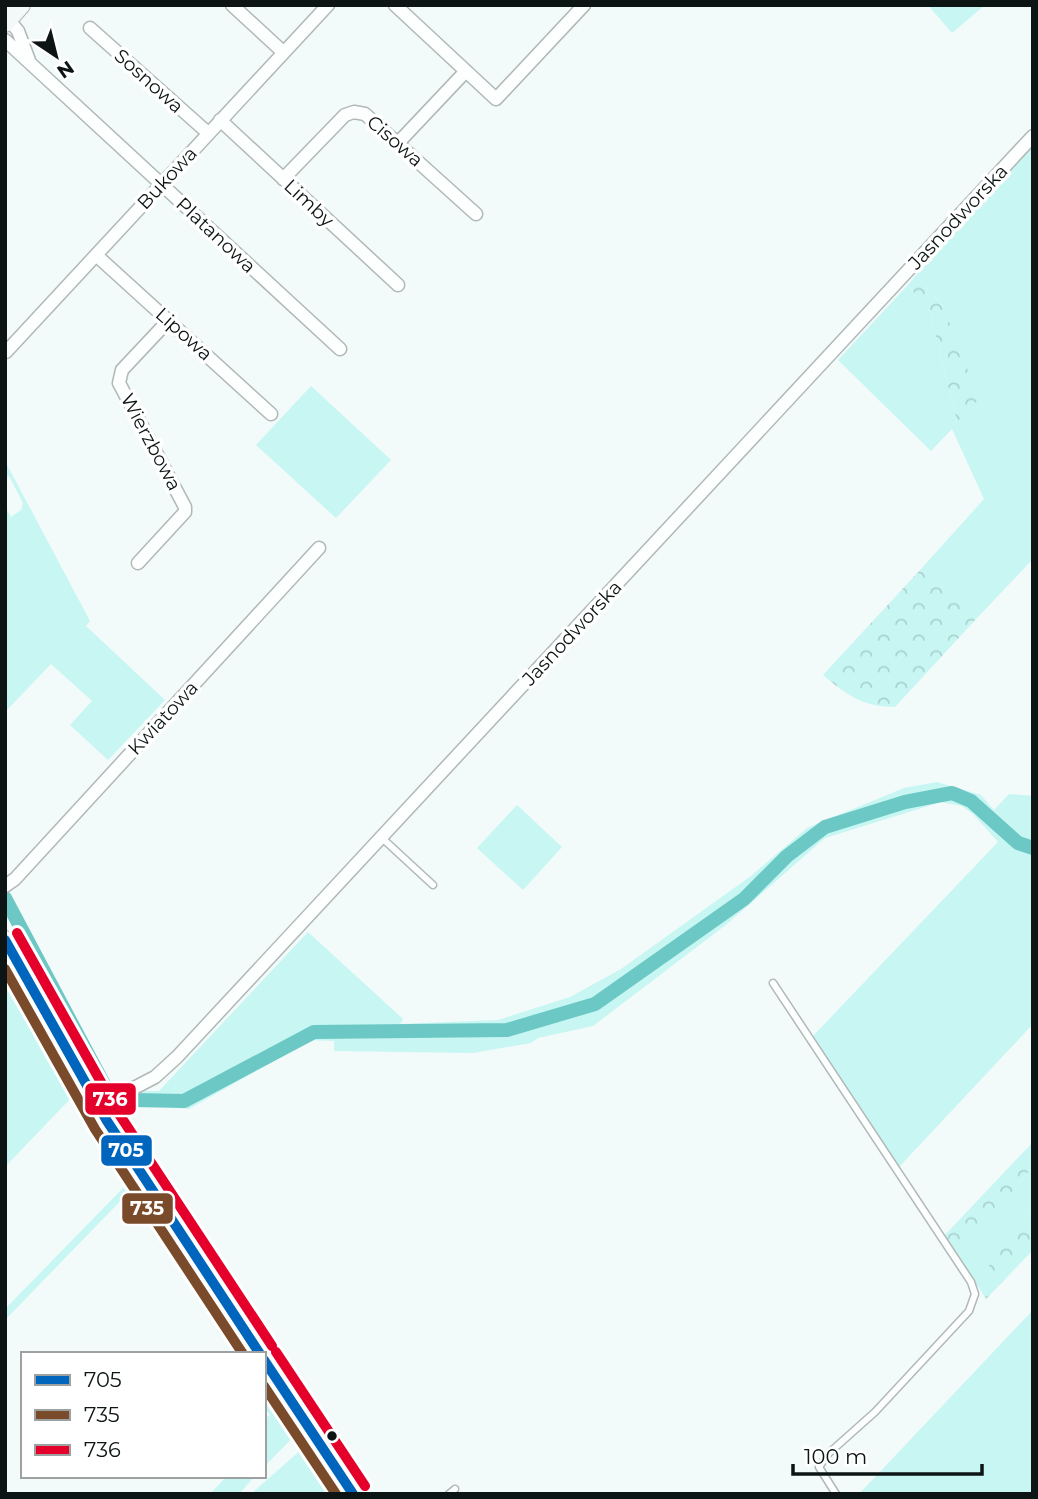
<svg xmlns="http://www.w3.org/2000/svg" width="1038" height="1499" font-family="Montserrat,sans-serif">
	<defs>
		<pattern id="forest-crowns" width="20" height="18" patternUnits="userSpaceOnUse" patternTransform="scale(1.75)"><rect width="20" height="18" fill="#c7f6f3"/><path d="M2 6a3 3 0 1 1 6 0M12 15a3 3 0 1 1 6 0" fill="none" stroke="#aad2cf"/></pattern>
	</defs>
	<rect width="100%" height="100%" fill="#f2fafa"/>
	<!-- grass -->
	<path fill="#c7f6f3" d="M928 5H985L952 33Z
		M1033 143V559L977 618 921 569 984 499 952 429 931 451 838 360 908 285 930 312 957 422 978 399 943 306 916 275Z
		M311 386 391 460 336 518 256 445Z
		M5 461 90 621 86 626 165 700 108 760 70 725 92 701 51 664 5 712V507L11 517 21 510 23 503 9 476 5 477Z
		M937 782 981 795 994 810 1009 794 1033 796V1024L899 1167 813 1036 998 842 973 814 962 806 941 802 825 838 727 924 593 1026 538 1038 531 1043 473 1053 334 1051V1041L311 1040 189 1109 129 1103 139 1091H159L308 932 403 1019 400 1024 498 1020 570 997 621 969 751 876 807 828 904 788Z
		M517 805 562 847 523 890 477 848Z
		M7 990 72 1097 5 1167V993Z
		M1033 1166V1206L976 1283 960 1259Z
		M127 1184 131 1190 5 1320V1309Z
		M1033 1310V1494H859Z
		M264 1392 294 1436 264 1467 266 1418 270 1415 264 1407Z
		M302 1449 332 1494H251Z
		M227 1476H255L239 1494H210Z"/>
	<!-- forest -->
	<path fill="url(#forest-crowns)" d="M916 275 943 306 979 399 957 422 930 312 908 285Z
		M921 569 977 618 895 707C863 707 847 695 823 675Z
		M1033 1142V1166L960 1259 944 1236Z
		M1033 1206V1250L986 1299 976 1283Z"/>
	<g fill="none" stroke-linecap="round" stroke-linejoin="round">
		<!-- canal -->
		<path stroke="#6cc8c4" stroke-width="14" d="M5 898 107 1090 118 1095
			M133 1100 184 1101 314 1032 507 1030 595 1004 744 899 787 856 825 827 905 802 952 793 971 801 1018 843 1033 848"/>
		<defs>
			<path id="lane" d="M382 838 433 885
				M773 983 971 1282 975 1294 969 1311 875 1412 829 1453 819 1467 836 1494
				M449 1494 455 1489"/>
			<path id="street" d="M232 5 283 52
				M395 5 496 99 584 5
				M8 19 18 31 30 63
				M90 28 208 133
				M5 40 340 349
				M220 120 398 285
				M398 143 466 71
				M283 179 345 115 354 112 365 114 476 214
				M96 255 271 414
				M6 352 328 5
				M138 563 185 512V507L119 383 122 370 168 321
				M5 886 15 879 319 548
				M107 1121 119 1111 132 1089 155 1077 177 1057 1033 136"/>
			<path id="secondary" d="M5 23 21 5
				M5 940 107 1121 260 1354
				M264 1360 353 1494"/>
		</defs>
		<!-- lane casing -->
		<use href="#lane" stroke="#b0b9b8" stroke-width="9"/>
		<!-- street casing -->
		<use href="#street" stroke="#b0b9b8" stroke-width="15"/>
		<!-- secondary casing -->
		<use href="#secondary" stroke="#b0b9b8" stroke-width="20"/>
		<!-- lane -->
		<use href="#lane" stroke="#fdfefe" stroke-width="6"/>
		<!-- street -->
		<use href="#street" stroke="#fdfefe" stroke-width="12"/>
		<!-- secondary -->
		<use href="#secondary" stroke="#f3f8f8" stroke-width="18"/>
		<defs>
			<path id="bus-1" d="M5 940 107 1121 260 1354
				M264 1360 353 1494"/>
			<path id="bus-2" d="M5 969 95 1129 243 1354
				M264 1386 336 1494"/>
			<path id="bus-3" d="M17 933 119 1114 272 1346
				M276 1352 365 1486"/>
		</defs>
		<!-- bus-1 casing -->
		<use href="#bus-1" stroke="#fff" stroke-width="16"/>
		<!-- bus-2 casing -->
		<use href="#bus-2" stroke="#fff" stroke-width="16"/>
		<!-- bus-3 casing -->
		<use href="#bus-3" stroke="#fff" stroke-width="16"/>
		<!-- bus-1 -->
		<use href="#bus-1" stroke="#0065bd" stroke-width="10"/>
		<!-- bus-2 -->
		<use href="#bus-2" stroke="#7a4b2a" stroke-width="10"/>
		<!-- bus-3 -->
		<use href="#bus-3" stroke="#e4002b" stroke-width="10"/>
	</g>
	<!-- markers -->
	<circle fill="#0c1514" stroke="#fff" stroke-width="2.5" cx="332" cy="1436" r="6"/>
	<g text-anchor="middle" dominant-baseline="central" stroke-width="7" stroke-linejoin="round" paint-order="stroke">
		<!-- street labels -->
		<g font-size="19" fill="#0c1514" stroke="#fff">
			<text transform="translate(149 81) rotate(42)">Sosnowa</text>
			<text transform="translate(395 141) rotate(41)">Cisowa</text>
			<text transform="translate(167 178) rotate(-47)">Bukowa</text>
			<text transform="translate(309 203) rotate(43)">Limby</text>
			<text transform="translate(958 217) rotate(-47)">Jasnodworska</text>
			<text transform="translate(216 235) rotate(43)">Platanowa</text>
			<text transform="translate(184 334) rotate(42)">Lipowa</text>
			<text transform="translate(151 442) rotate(62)">Wierzbowa</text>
			<text transform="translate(572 633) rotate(-47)">Jasnodworska</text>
			<text transform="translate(163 718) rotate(-47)">Kwiatowa</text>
		</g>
	</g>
	<g stroke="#fff" stroke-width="2.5">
		<rect x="84" y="1082" width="53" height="34" rx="7" fill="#e4002b"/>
		<rect x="100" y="1134" width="53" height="33" rx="7" fill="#0065bd"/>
		<rect x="121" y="1192" width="53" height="33" rx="7" fill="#7a4b2a"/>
	</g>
	<g font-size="19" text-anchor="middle" font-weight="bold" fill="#fff">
		<text x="110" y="1106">736</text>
		<text x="126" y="1157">705</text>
		<text x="147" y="1215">735</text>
	</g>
	<!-- border -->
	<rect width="1038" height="1499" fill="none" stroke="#0c1514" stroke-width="14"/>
	<!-- legend -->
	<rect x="21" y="1352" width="245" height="126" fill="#ffffff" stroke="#9ea1a1" stroke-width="2"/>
	<rect x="35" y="1375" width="35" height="10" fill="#0065bd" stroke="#9ea1a1" stroke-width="2"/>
	<text x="84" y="1387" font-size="21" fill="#0c1514">705</text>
	<rect x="35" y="1410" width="35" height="10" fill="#7a4b2a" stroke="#9ea1a1" stroke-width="2"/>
	<text x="84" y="1422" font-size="21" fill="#0c1514">735</text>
	<rect x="35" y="1445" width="35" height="10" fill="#e4002b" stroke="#9ea1a1" stroke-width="2"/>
	<text x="84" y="1457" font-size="21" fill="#0c1514">736</text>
	<!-- north arrow -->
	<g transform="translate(56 56) rotate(145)" stroke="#ffffff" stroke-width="5" paint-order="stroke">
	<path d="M0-5L12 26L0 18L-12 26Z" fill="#0c1514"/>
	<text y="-10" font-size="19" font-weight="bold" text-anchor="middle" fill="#0c1514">N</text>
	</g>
	<!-- scale -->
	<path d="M793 1464v10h189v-10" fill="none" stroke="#0c1514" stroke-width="3.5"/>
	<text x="804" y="1464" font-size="21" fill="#0c1514" stroke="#ffffff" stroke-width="5" paint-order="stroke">100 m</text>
</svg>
